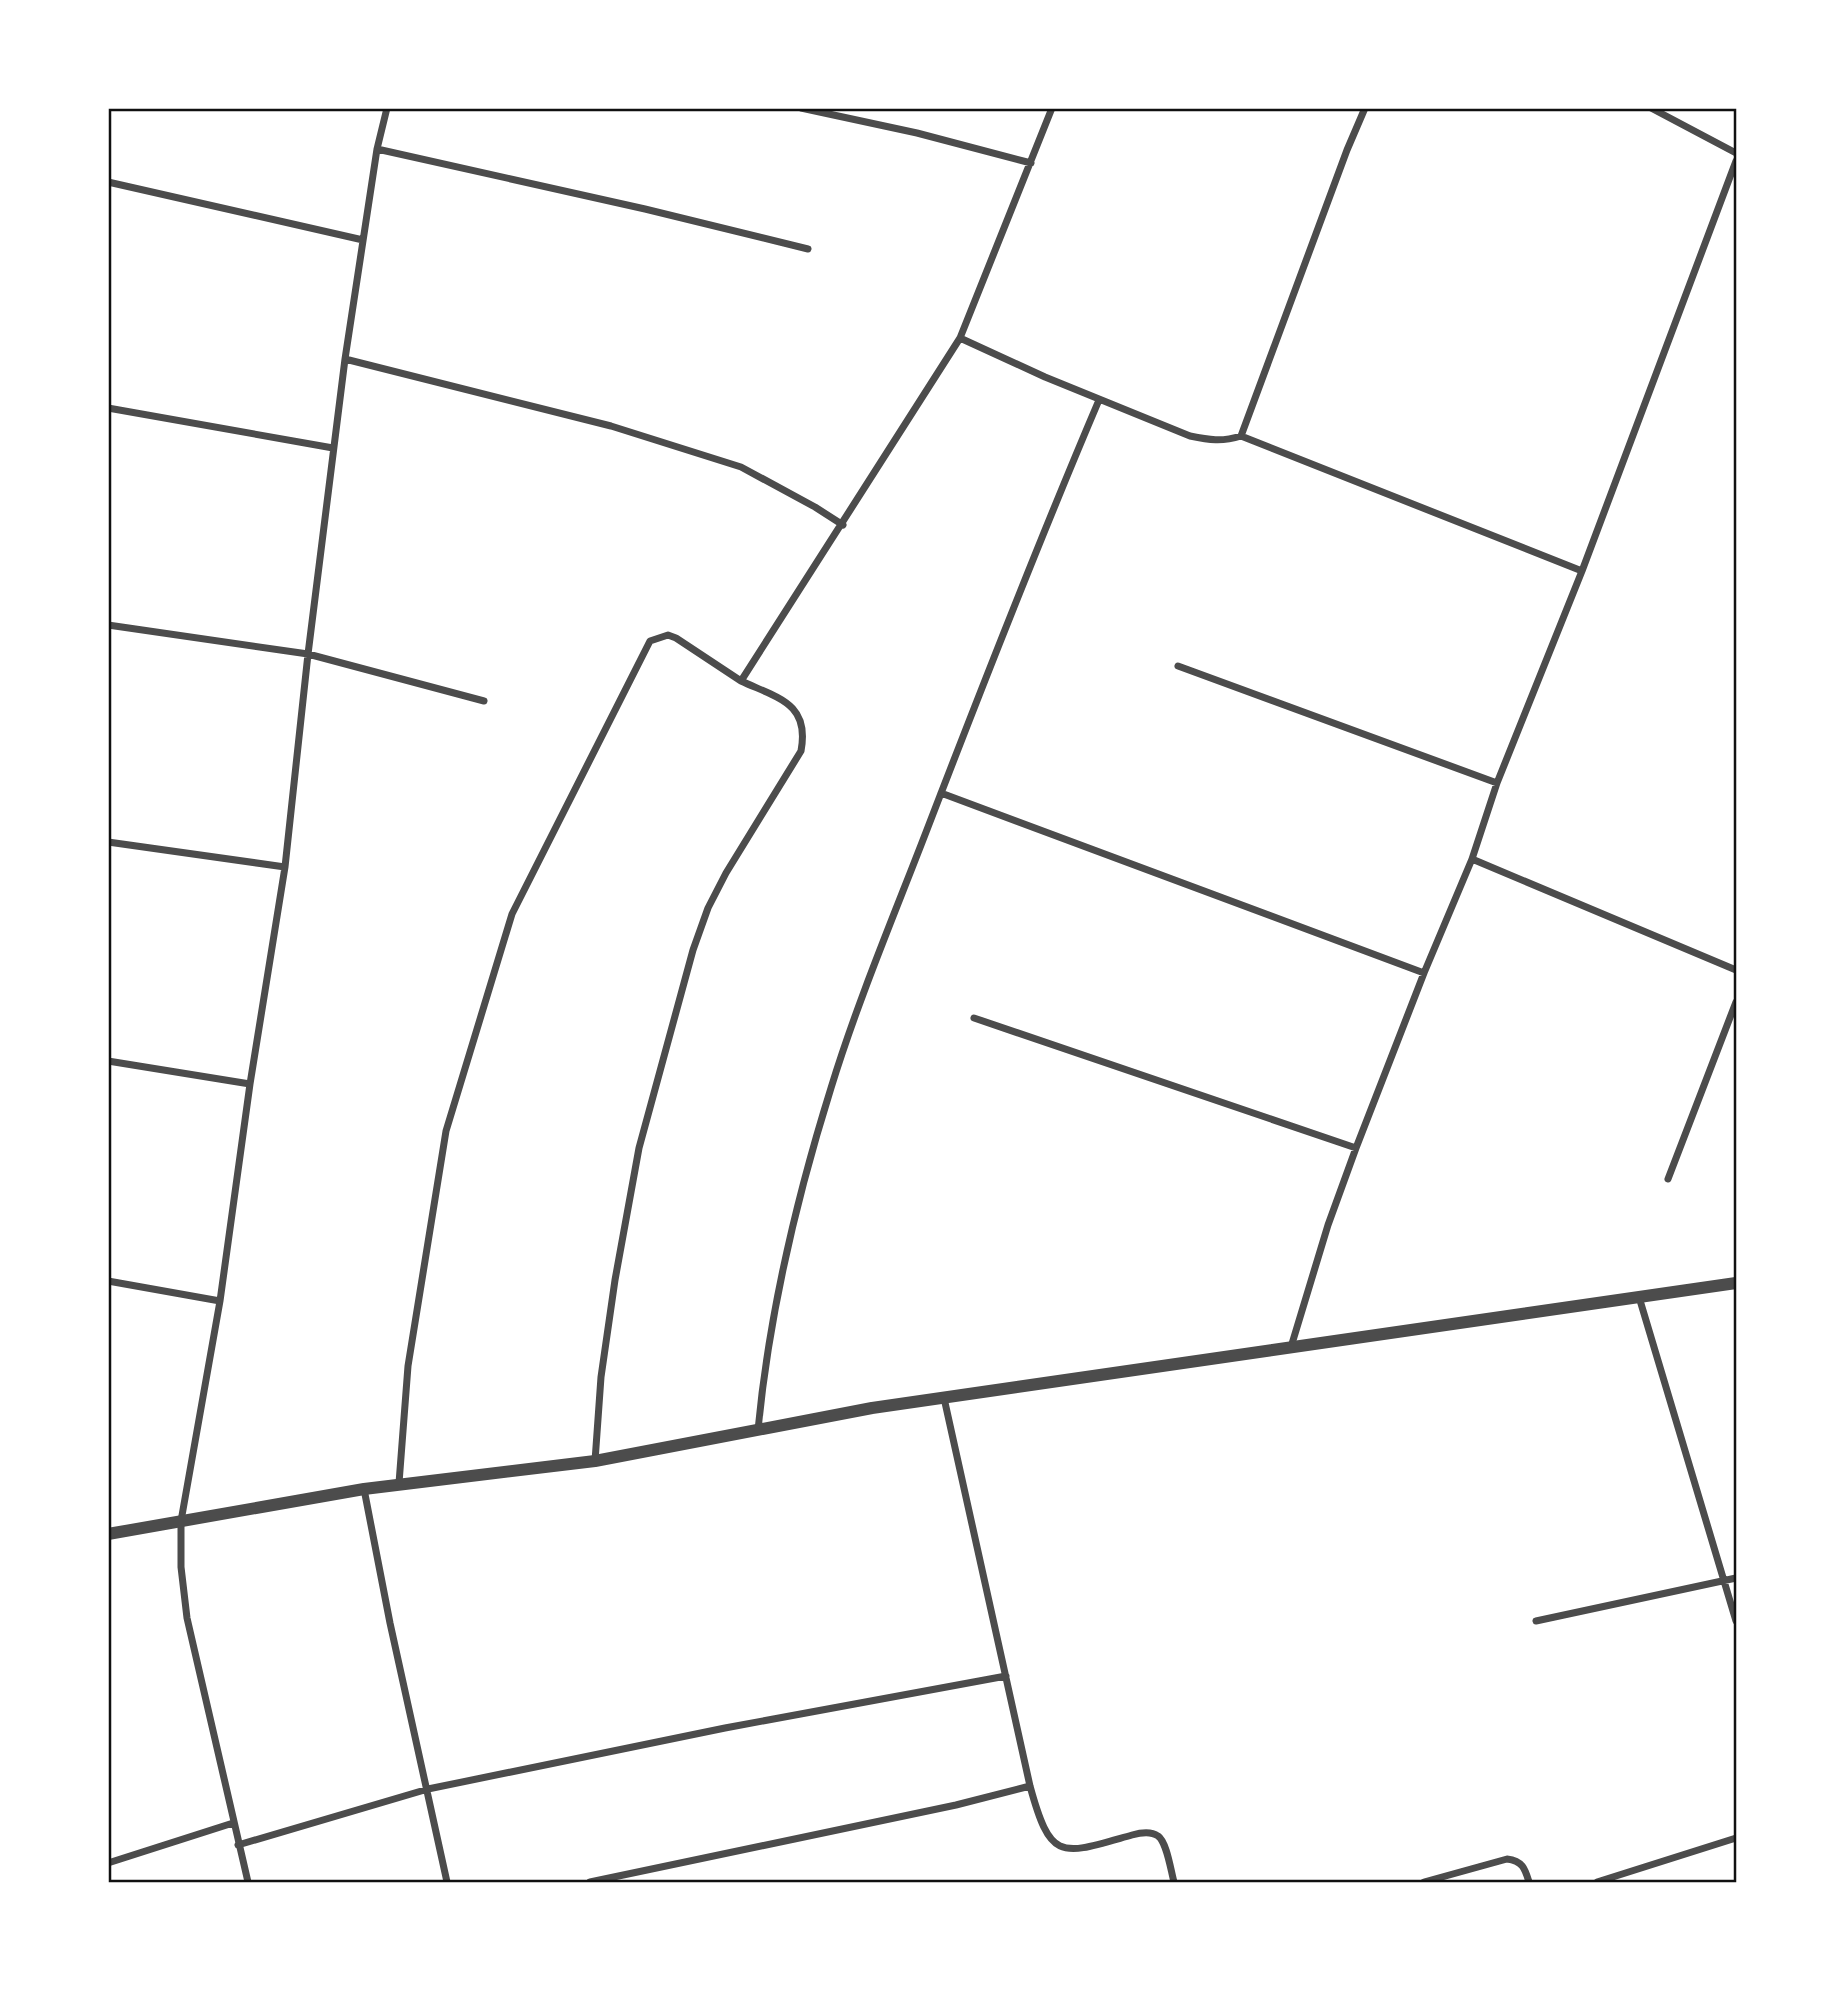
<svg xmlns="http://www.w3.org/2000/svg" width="1845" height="1991" font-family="Helvetica,sans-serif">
	<rect width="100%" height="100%" fill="#fff"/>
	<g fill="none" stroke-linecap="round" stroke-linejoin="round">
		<!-- minor -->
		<path stroke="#4c4c4c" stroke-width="7" d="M801 108 917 133 1031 163
			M1651 108 1736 153
			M377 149 645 209 808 249
			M108 182 363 240
			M960 338 1045 377 1190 436C1209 440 1222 442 1241 436L1582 571 1736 161
			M345 359 611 426 741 467 815 507 843 525
			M108 408 333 448
			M1241 436 1347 150 1365 108
			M108 625 308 654 484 701
			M1178 666 1497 783
			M941 793 1424 973
			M108 842 285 867
			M1472 859 1736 970
			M974 1018 1356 1148
			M108 1061 250 1084
			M1668 1179 1736 1002
			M108 1281 220 1301
			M1639 1297 1736 1621
			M1291 1347 1328 1225 1356 1148 1424 973 1472 859 1497 783 1582 571
			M944 1398 1030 1786C1051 1863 1061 1855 1132 1835 1139 1833 1151 1831 1158 1836 1167 1842 1171 1872 1174 1882
			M758 1430C769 1314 796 1200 831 1088 858 1000 895 913 928 827 983 684 1039 541 1099 400
			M595 1461 601 1377 615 1280 639 1148 693 950 708 908 726 873 801 751C810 703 778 698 741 681
			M399 1483 408 1366 446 1131 512 914 650 641 668 635 676 638 741 681 960 338 1052 108
			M364 1489 390 1623 447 1882
			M1536 1621 1736 1578
			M238 1845 428 1789 725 1728 1006 1676
			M108 1863 233 1823
			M248 1882 187 1618 181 1567V1521L220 1301 250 1084 285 867 308 654 345 359 377 149 387 108
			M590 1882 956 1805 1030 1786
			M1424 1882 1507 1859C1523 1861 1525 1869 1529 1882
			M1597 1882 1736 1838"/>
		<!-- tertiary -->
		<path stroke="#4c4c4c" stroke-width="12" d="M108 1534 364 1489 595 1461 872 1408 1736 1283"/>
	</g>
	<!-- border -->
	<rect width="1845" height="1991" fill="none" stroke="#ffffff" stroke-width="220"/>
	<rect x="110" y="110" width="1625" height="1771" fill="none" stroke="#111" stroke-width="2.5"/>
</svg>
